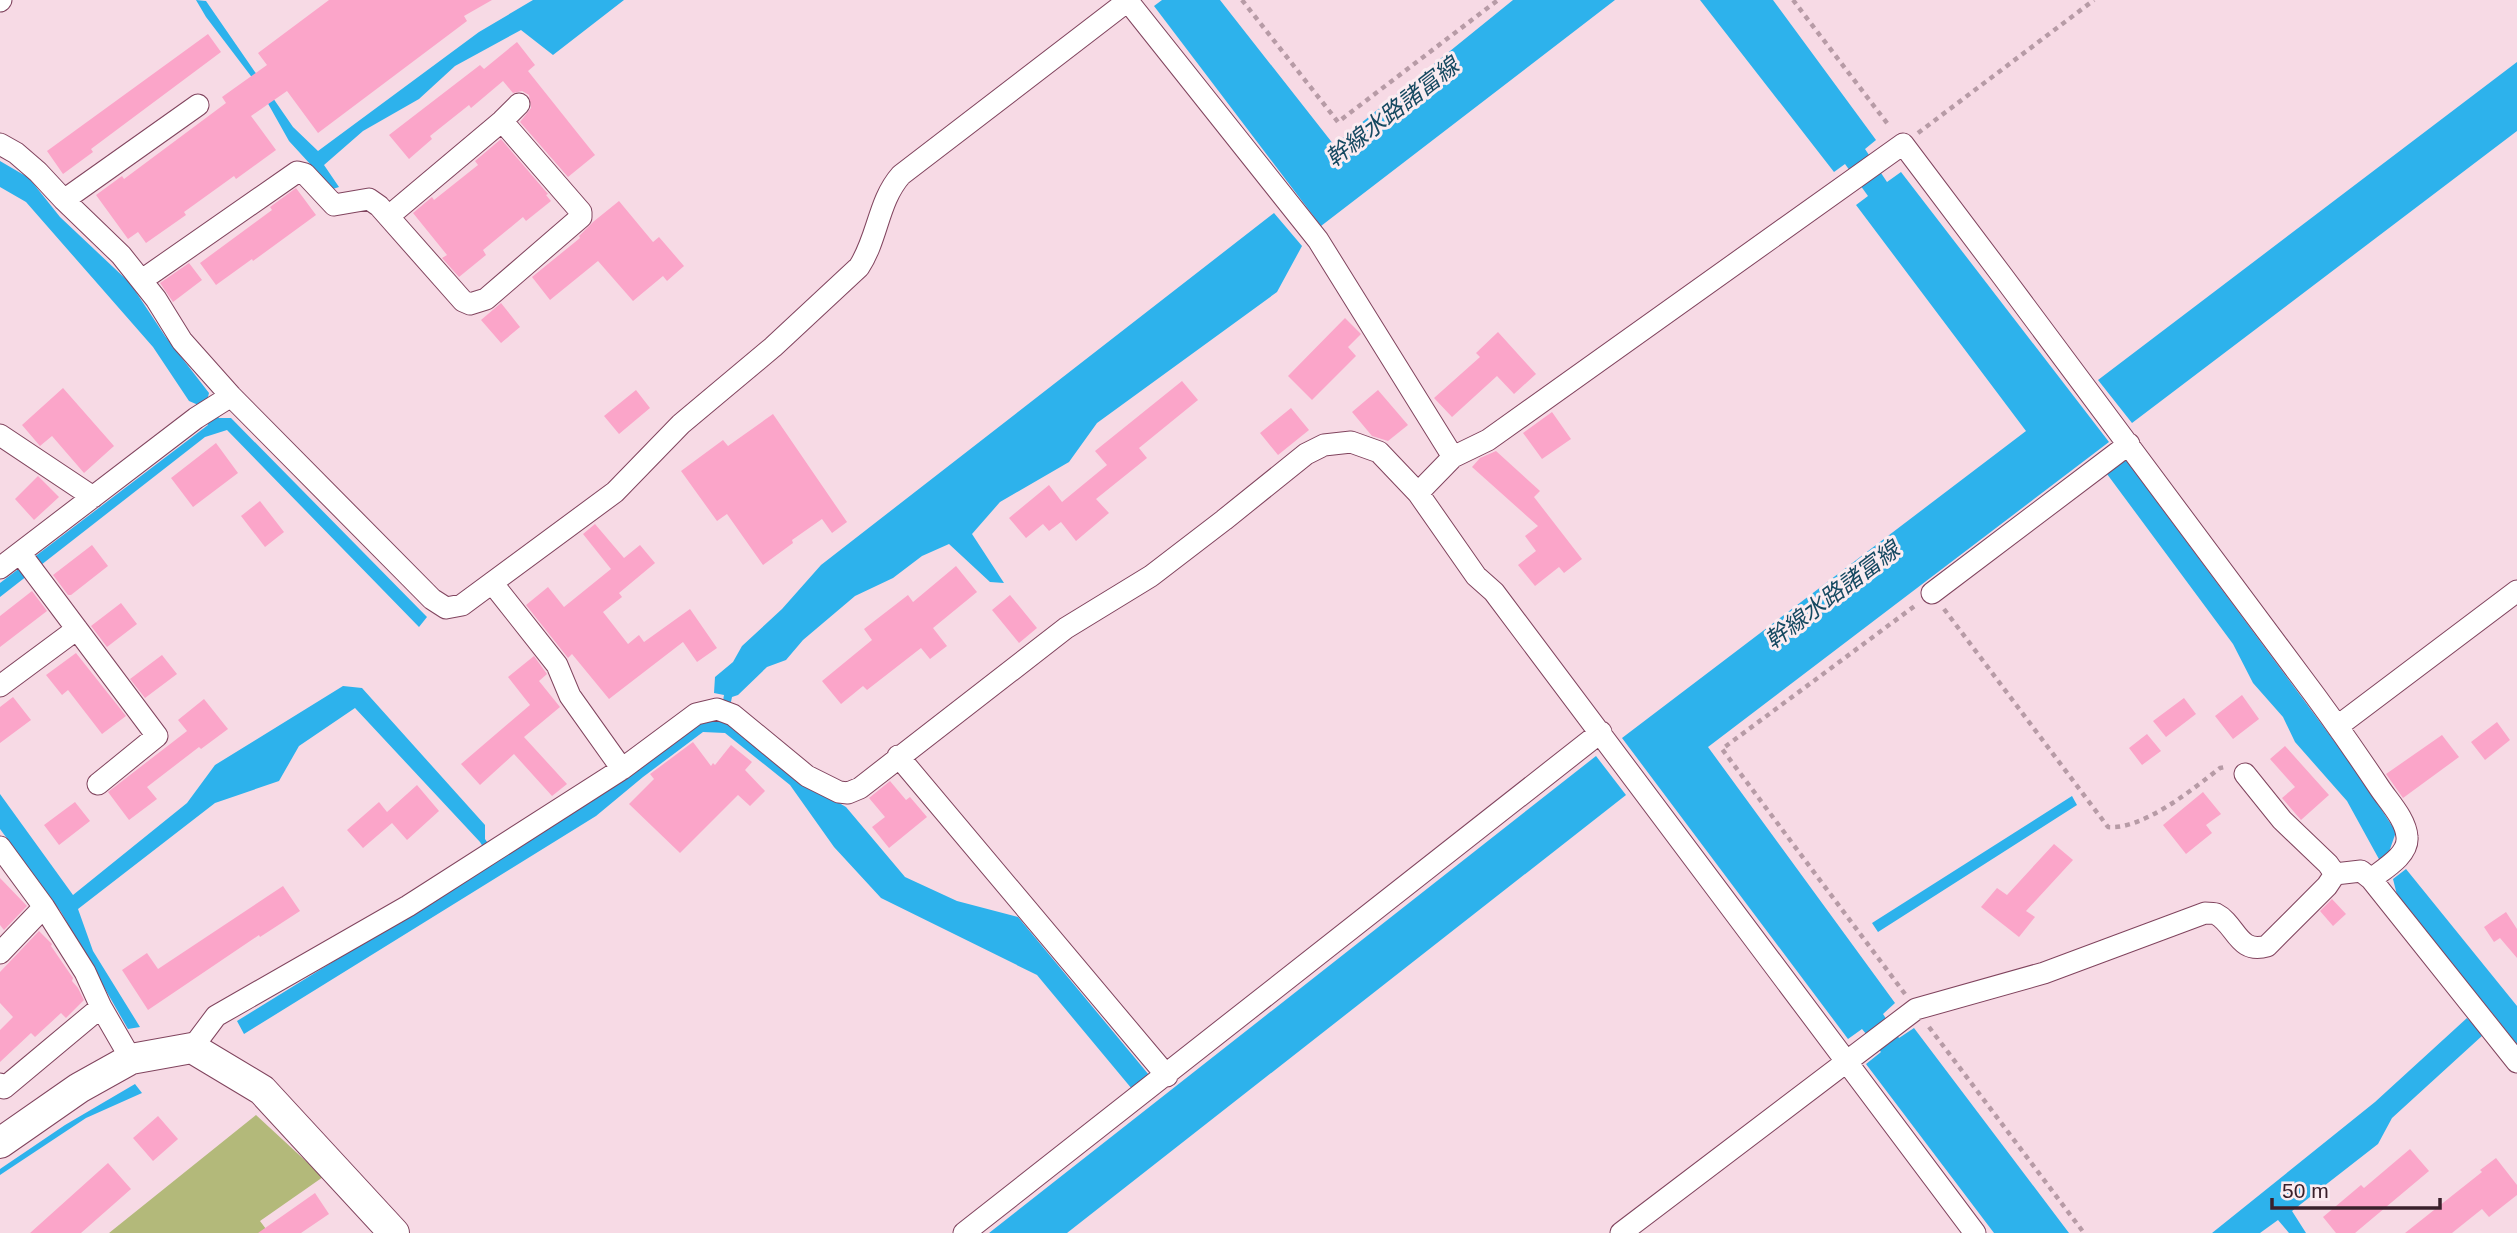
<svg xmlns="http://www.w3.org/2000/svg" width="2517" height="1233" font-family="Helvetica,'Noto Sans JP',sans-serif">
	<rect width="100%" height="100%" fill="#f7dae5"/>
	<!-- green -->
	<path fill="#b3b97a" d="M256 1115 323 1177 260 1221 269 1233H109Z"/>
	<!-- water -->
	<path fill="#2db2ec" d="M196 0 206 1 293 127 318 151 479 32 533 0H624L553 55 521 30 455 66 419 99 363 131 324 165 339 187 333 189 289 141 257 84 206 17Z
		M1162 0H1220L1334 145 1513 0H1615L1321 226 1154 6Z
		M1700 0H1773L1876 140 1865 149 1887 182 1901 172 2109 442 1708 747 1895 1003 1883 1014 1899 1038 1914 1028 2069 1233H1994L1866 1064 1881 1052 1862 1029 1848 1039 1622 738 2026 431 1856 205 1868 196 1845 164 1834 172Z
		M2517 62V131L2132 423 2098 380Z
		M0 161 29 178 60 217 130 283 165 336 209 393 207 401 219 418H231L427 617 419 627 227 430 205 437 0 597V583L208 425 196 404 189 401 153 347 26 202 0 187Z
		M1274 213 1302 246 1277 292 1097 423 1069 462 1000 502 972 534 1004 583 990 582 949 544 922 556 893 578 855 596 803 640 786 660 767 667 738 695 732 697 727 721 797 778 846 807 905 877 957 901 1018 917 1149 1075 1132 1089 1037 975 881 898 834 847 790 785 725 733 703 732 643 777 596 816 244 1034 237 1021 493 863 480 842 355 708 299 746 279 781 215 803 78 909 93 951 140 1027 128 1029 61 912 0 829V794L73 895 187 803 215 765 343 686 362 688 485 825V839L499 859 706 720 720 718 724 695 714 693 715 677 733 662 742 646 782 609 821 565Z
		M2126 460 2360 776 2396 832 2389 852 2380 861 2347 801 2295 742 2283 717 2253 683 2233 644 2107 474Z
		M1596 756 1626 795 1067 1233H989Z
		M2072 796 2077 805 1878 932 1872 923Z
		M2406 869 2517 1006V1044L2397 895 2393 879Z
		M2467 1018 2483 1035 2392 1118 2378 1144 2292 1211 2306 1233H2289L2278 1220 2260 1233H2212L2375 1102Z
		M135 1084 142 1093 86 1118 0 1175V1169L65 1125Z"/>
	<!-- building -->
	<path fill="#fba5c9" d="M329 0H492L464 16 467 21 318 133 287 91 251 116 276 150 236 179 234 176 184 212 186 215 146 243 138 232 128 239 96 195 122 176 124 179 226 103 222 97 267 65 258 53Z
		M208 34 221 52 91 149 93 152 63 174 47 151Z
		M517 42 535 65 528 71 595 155 568 177 520 122 531 108 529 95 522 91 513 93 503 81 471 108 469 105 430 136 432 139 409 159 389 135 480 65 484 69Z
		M501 139 548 194 546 195 551 201 526 221 523 217 483 250 486 255 459 277 442 258 447 255 413 213 432 197 434 200 478 165 475 161Z
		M296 188 316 215 253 261 252 259 216 285 200 263 272 210 270 207Z
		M619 201 653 242 659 237 684 266 667 281 663 276 633 301 598 261 550 300 532 277 580 238 579 236 593 222Z
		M189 263 202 280 173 302 160 283Z
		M501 303 520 327 501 343 481 320Z
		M1345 318 1361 334 1348 347 1356 356 1312 400 1288 376Z
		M1498 332 1536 374 1514 394 1497 376 1452 417 1434 398 1480 357 1476 353Z
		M1182 381 1198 400 1139 448 1147 458 1096 499 1109 513 1076 541 1061 522 1049 531 1043 524 1026 538 1009 518 1049 485 1062 502 1107 465 1095 451Z
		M63 388 114 446 84 473 52 436 40 446 22 425Z
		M636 390 650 408 619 434 604 416Z
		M1378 390 1408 425 1388 441 1372 436 1352 412Z
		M1291 408 1309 430 1278 455 1260 433Z
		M1552 412 1571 439 1542 459 1523 433Z
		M773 414 847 522 832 533 822 519 792 540 793 543 763 565 727 514 717 521 681 471 723 440 728 446Z
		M216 443 238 473 193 507 171 478Z
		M1496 451 1540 491 1534 497 1582 559 1564 573 1559 567 1535 586 1518 565 1536 551 1525 536 1538 526 1472 467 1480 458Z
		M38 476 59 497 34 520 15 499Z
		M260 501 284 532 265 547 241 516Z
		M595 524 624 558 640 545 655 563 619 593 622 597 603 612 628 644 639 635 644 642 690 609 717 648 697 662 683 642 609 699 572 654 568 658 526 605 548 587 564 607 611 569 583 534Z
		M92 545 108 566 71 595H68L53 575Z
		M956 566 977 592 933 628 947 646 930 659 921 648 867 690 863 686 841 704 822 681 872 640 864 629 908 595 913 602Z
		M32 591 47 611 0 647V616Z
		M1010 595 1037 628 1019 643 992 610Z
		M121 603 137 624 107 647 91 626Z
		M76 653 126 716 102 734 68 690 62 695 46 675Z
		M162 655 177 674 145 698 130 679Z
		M534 656 547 674 539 681 560 707 524 737 567 784 552 796 514 754 480 785 461 764 530 705 508 677Z
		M2242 695 2259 719 2233 739 2215 716Z
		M13 697 31 720 0 743V707Z
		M2184 698 2196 714 2166 737 2153 721Z
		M204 699 228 729 201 749 199 747 147 787 157 799 129 820 108 792 187 731 178 720Z
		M2497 722 2510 740 2485 760 2471 742Z
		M2147 734 2161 751 2142 765 2129 748Z
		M2442 735 2459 757 2403 798 2386 774Z
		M693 742 711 766 713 763 715 765 731 745 752 762 745 770 765 791 750 806 738 795 680 853 629 804 654 779 650 774Z
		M2285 746 2329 795 2301 820 2282 798 2295 787 2270 759Z
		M890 781 906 800 910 797 927 817 889 848 872 827 885 817 869 798Z
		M417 785 439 811 407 840 392 823 363 848 347 830 379 802 387 812Z
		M2203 792 2221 814 2206 825 2212 833 2186 854 2163 825Z
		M75 802 90 821 59 845 44 825Z
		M2054 844 2073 860 2026 911 2035 917 2019 937 1981 907 1997 888 2007 895Z
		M0 878 27 906 4 930 0 925Z
		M283 886 300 911 260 937 259 935 148 1010 122 970 147 953 158 969Z
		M2332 899 2346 914 2333 926 2320 911Z
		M2506 912 2517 929V958L2500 938 2494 942 2484 927Z
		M39 931 52 944 51 946 73 978 72 981 78 988 84 1000 66 1018 61 1013 35 1037 31 1033 0 1062V1030L13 1017 0 1003V972Z
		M158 1116 178 1139 153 1161 133 1138Z
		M2410 1149 2429 1171 2355 1233H2336L2323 1217 2361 1185 2364 1188Z
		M2496 1158 2517 1185V1195L2489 1217 2482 1209 2452 1233H2405L2482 1172 2480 1170Z
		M108 1163 131 1189 81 1233H30Z
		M315 1193 329 1214 301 1233H258Z"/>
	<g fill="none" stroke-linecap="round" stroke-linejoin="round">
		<defs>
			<path id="street" d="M1127 0 1318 240 1453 457 1418 493
				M0 1 1 0
				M0 144 16 153 38 172 64 200 121 255 156 299 182 341 231 396 432 599 446 608 462 605 615 492 681 424 773 347 859 267C878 238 878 201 901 175L1129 0
				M64 200 198 105
				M389 216 502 121 519 104
				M142 280 297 172 305 174 334 205 369 199 379 206 463 301 470 304 486 299 581 217V212L502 121
				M0 435 93 497
				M1453 457 1488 440 1903 144C2036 320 2168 497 2299 674 2327 711 2353 748 2379 787 2388 801 2406 819 2407 837 2409 855 2384 869 2371 879L2361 871 2335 874 2327 886 2267 946C2238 955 2236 924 2216 914 2213 913 2209 913 2205 913L2044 973 1916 1009 1621 1233
				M20 553 157 736 98 784
				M0 568 196 418 231 396
				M1932 593 2129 444
				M0 686 77 629
				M2338 726 2517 591
				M898 756 1167 1076
				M622 769 696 714 717 709 733 715 807 776 839 792 848 793 860 788 1066 628 1151 576 1224 520 1306 454 1324 445 1351 442 1379 452 1418 493 1476 576 1494 592 1975 1233
				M2245 774 2282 820 2328 864 2335 874
				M0 847 44 907 85 972 101 1007 131 1059
				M2371 879 2517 1062
				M0 953 44 907
				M192 1048 216 1016 408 906 622 769 570 696 557 665 493 584
				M0 1084 4 1088 101 1007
				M964 1233 1601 732"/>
			<path id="secondary" d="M0 1143 79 1088 131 1059 192 1048 262 1090 394 1233"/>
		</defs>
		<!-- street casing -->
		<use href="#street" stroke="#80445e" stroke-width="23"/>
		<!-- secondary casing -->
		<use href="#secondary" stroke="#80445e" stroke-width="32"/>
		<!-- path -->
		<path stroke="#b79ba6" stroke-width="4.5" stroke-dasharray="5 5" stroke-linecap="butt" d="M1242 0 1338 122 1498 0
			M1793 0 1890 127
			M1918 133 2094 0
			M1944 609 2108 827C2143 830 2193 789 2220 768L2225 767
			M1905 994 1722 749 1916 605
			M1929 1027 2084 1233"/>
		<!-- street -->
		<use href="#street" stroke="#fff" stroke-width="21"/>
		<!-- secondary -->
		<use href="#secondary" stroke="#fff" stroke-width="30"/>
	</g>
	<g text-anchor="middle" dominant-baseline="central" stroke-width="6" stroke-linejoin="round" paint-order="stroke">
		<!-- water labels -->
		<g font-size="23" font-style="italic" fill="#164961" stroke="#fbecf1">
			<text transform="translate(1392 112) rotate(-38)">幹線水路諸富線</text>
			<text transform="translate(1832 595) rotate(-37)">幹線水路諸富線</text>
		</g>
	</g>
	<!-- scale -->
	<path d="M2272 1198v10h168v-10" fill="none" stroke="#3a202b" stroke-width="3.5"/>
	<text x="2282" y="1198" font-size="21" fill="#3a202b" stroke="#fbecf1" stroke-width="5" paint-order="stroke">50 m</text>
</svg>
